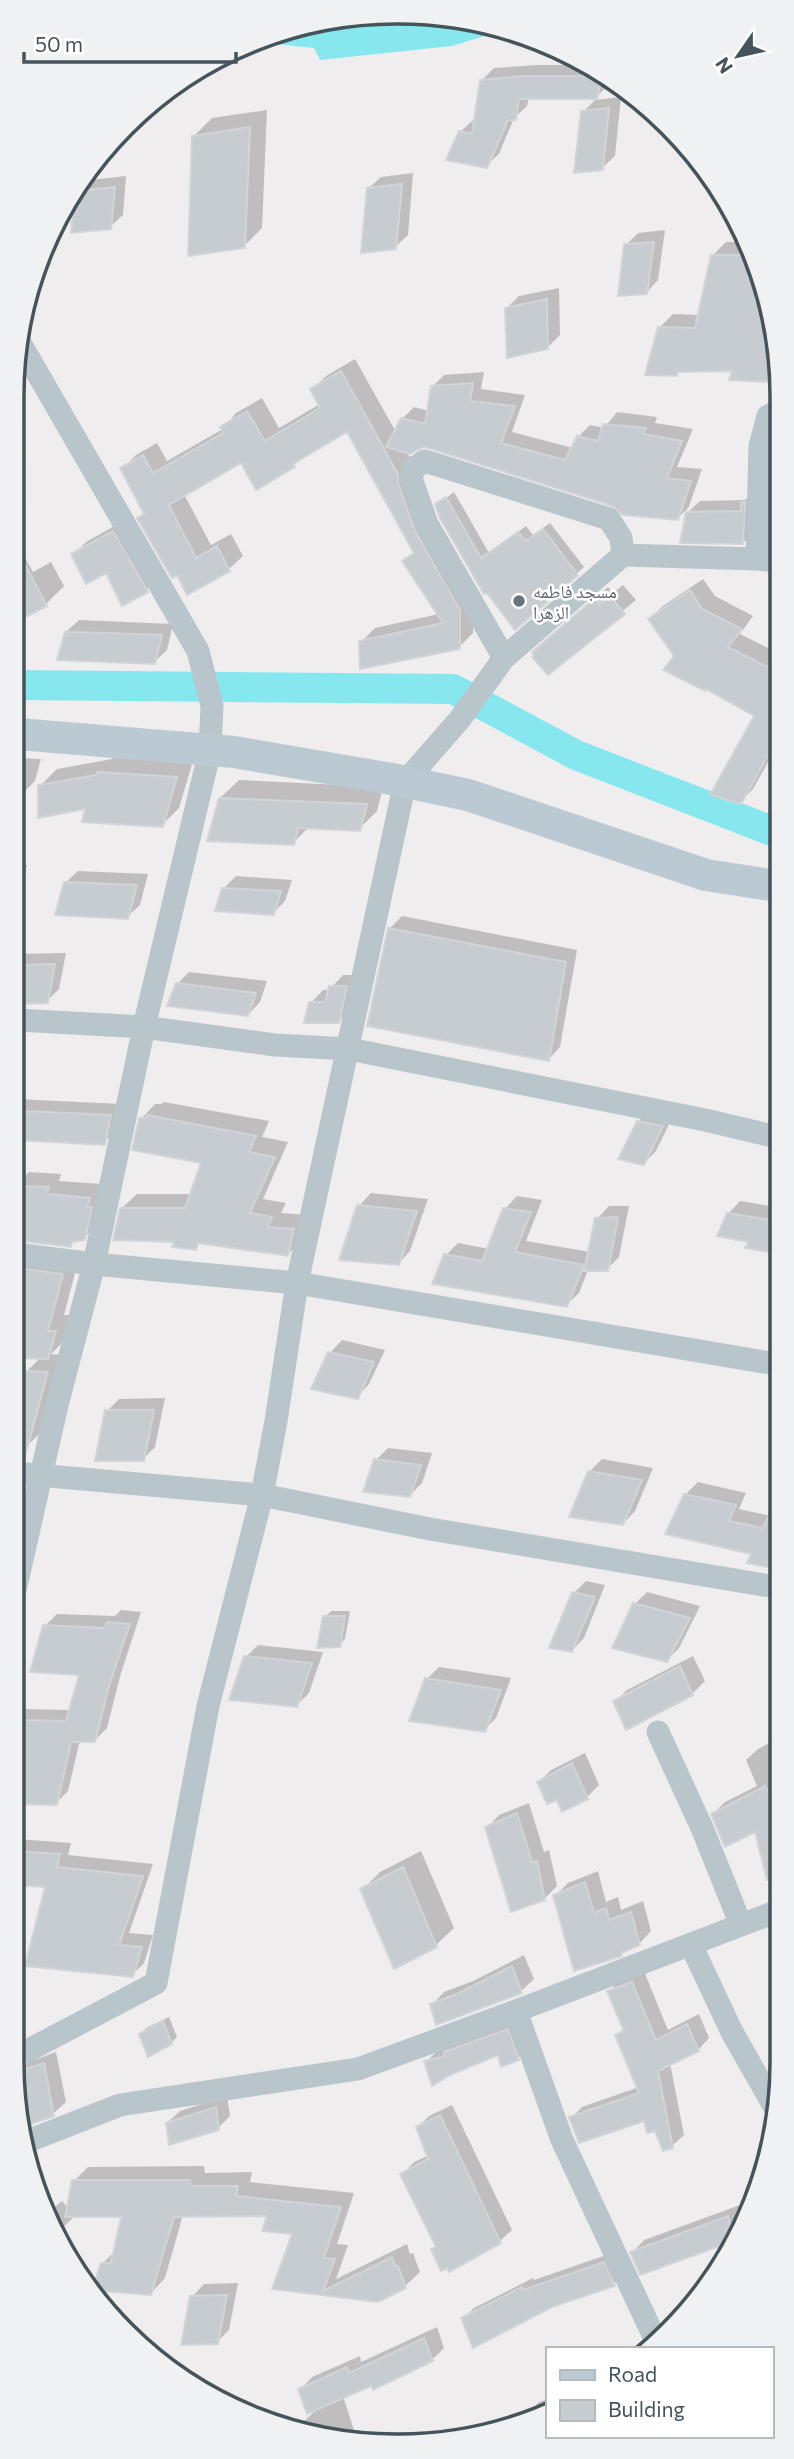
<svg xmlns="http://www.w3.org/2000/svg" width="794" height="2459" font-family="Commissioner,'Noto Naskh Arabic',sans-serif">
	<rect width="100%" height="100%" fill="#f0edee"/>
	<!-- water -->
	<path fill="#86e8ee" d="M322 20H472L501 31 452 46 320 60 314 48 276 44 248 50Z"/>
	<!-- shadow -->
	<path fill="#0003" d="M537 65H591L610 81 609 85 596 97H529L527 106 514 118 499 154 486 166 460 132 473 120H476L481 81 494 68Z
		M621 97 615 156 602 168 583 112 595 100Z
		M267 110 262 228 244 246 194 136 212 118Z
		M413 173 408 235 395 247 368 189 381 177Z
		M126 176 123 215 110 227 77 192 89 180Z
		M665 230 658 280 646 293 626 245 638 233Z
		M726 242H747L778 346V381L731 378 734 370H680L676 374 659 328 673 314 700 315 712 256Z
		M559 288 560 335 548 347 507 308 519 296Z
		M355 359 396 432 402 419 414 407 429 411 432 387 444 375 484 372 481 389 525 395 512 432 573 448 578 437 590 425 604 428 617 412 657 417 655 423 693 429 677 467 702 469 688 509 689 507 677 519 614 504 422 445 406 451 411 459V468L473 595V633L459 647 361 642 375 628 439 614 404 561 415 551 348 429 303 456 294 465 242 461 184 494 211 545 231 534 243 556 229 569 178 573 139 518 145 512 122 469 136 455 157 443 167 461 223 429 236 413 262 398 279 428 320 404 312 390 326 376Z
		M20 364 26 382 19 389Z
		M778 465V544H773L775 468Z
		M755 491V530L743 543 687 513 700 501 745 500Z
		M454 492 489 553 526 526 533 535 550 523 584 567 515 627 437 505Z
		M125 520 159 578 146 590 74 554 86 542Z
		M23 554 33 572 51 562 64 586 46 604 18 619 19 557Z
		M703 579 715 596 753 616 740 634 778 653 777 746 753 789 740 802 756 715 676 656 650 619 663 606Z
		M623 585 636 600 548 672 546 640 608 587 613 593Z
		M79 620 173 624 167 650 154 662 66 632Z
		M115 756 193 761 179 808 162 825 88 807 40 786 57 769 112 759Z
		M18 758 41 759 35 781 19 797Z
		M239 780 383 787 377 811 359 829 309 827 293 843 220 798Z
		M17 864 27 865 21 890 17 894Z
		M78 871 148 874 140 905 127 917 65 883Z
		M236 876 292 880 285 901 273 913 223 889Z
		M402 916 577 950 560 1047 548 1060 390 928Z
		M66 953 59 989 47 1001 17 1002V954Z
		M189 972 267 981 260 1002 248 1015 177 984Z
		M343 975H358L350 1009 338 1022 311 1003 323 990H329Z
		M16 1099 122 1104 116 1130 104 1142 16 1137Z
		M164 1102 269 1121 262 1137 288 1142 263 1199 286 1203 281 1213 308 1215 302 1240 288 1254 202 1241 195 1248 122 1208 137 1194H192L204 1161 141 1119 155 1104H161Z
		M650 1109 674 1114 656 1151 644 1163 638 1122Z
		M29 1172 61 1174 59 1181 102 1184 98 1224 84 1238 76 1239 70 1245 16 1239V1177H24Z
		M371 1193 428 1199 410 1251 398 1264 359 1206Z
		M517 1196 542 1200 526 1241 590 1252 597 1219 609 1206H629L619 1257 607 1269 588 1270 579 1293 566 1305 446 1255 458 1243 489 1249 505 1209Z
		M740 1201 776 1207V1251L748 1246 750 1240 728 1214Z
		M20 1241 24 1248 79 1258 64 1315H72L65 1340 51 1354 65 1355 45 1428 27 1446H15V1412L26 1372 41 1357 15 1356 16 1246Z
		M342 1340 385 1350 369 1384 357 1397 330 1353Z
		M165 1398 155 1447 143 1459 107 1411 119 1399Z
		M388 1448 432 1453 422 1483 410 1495 376 1460Z
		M602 1459 653 1468 635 1511 623 1524 589 1472Z
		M698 1482 746 1493 739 1509 776 1517 754 1553 685 1495Z
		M586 1581 605 1585 584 1638 571 1651 574 1593Z
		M647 1592 700 1606 679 1648 667 1660 635 1604Z
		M121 1610 141 1612 121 1673 107 1728 95 1740H80L68 1791 56 1803H13L14 1719 24 1709 71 1710 82 1673 45 1626 57 1614 115 1616Z
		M331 1611H350L345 1639 339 1645 325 1617Z
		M258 1645 323 1652 309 1693 297 1705 246 1657Z
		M693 1656 705 1681 692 1694 627 1728 615 1702 627 1690Z
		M439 1667 511 1678 496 1718 484 1730 427 1679Z
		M775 1731V1895L773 1896 756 1829 713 1814 725 1802 757 1786 746 1760 758 1749 771 1742 769 1738Z
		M585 1753 599 1785 587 1797 563 1810 558 1798 539 1782 551 1770Z
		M529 1803 544 1852 549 1850 557 1886 544 1899 487 1828 499 1815Z
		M17 1839 71 1843 68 1855 153 1864 129 1933 153 1935 144 1963 132 1975 48 1885 13 1883V1843Z
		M421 1851 454 1928 436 1945 362 1890 380 1872Z
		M598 1871 606 1902 618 1897 621 1910 643 1901 651 1931 639 1944 626 1949 621 1954 555 1896 568 1883Z
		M524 1955 534 1979 521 1991 437 2023 432 2005 444 1992 473 1981Z
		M644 1971 668 2030 699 2014 709 2038 698 2050 670 2063 684 2135 672 2146 646 2119 571 2118 582 2107 639 2087 617 2035 624 2028 609 1992 620 1980Z
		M13 1974 20 1975 13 1994Z
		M169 2017 177 2037 171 2043 141 2034 146 2028Z
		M520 2018 530 2046 518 2058 499 2053 426 2062 438 2050Z
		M56 2052 66 2102 53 2114 25 2124 13 2068Z
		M227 2096 230 2116 218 2128 167 2123 180 2111Z
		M452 2105 512 2230 500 2241 449 2269 433 2249 438 2245 403 2174 414 2162 429 2155 418 2127 429 2116Z
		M204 2166 205 2173 252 2172 250 2182 354 2193 337 2244 348 2245 336 2279 407 2244 410 2254 413 2253 420 2272 405 2286 377 2300 275 2287 295 2232 269 2214 183 2215 165 2278 151 2293 102 2264 115 2251 123 2215 75 2216 57 2233 45 2215 62 2201 68 2208 74 2181 88 2167Z
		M740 2205 742 2215 732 2239 632 2253 644 2240Z
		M615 2252 625 2273 614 2284 463 2319 474 2308 533 2278 534 2280Z
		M238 2283 229 2330 217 2342 192 2297 204 2284Z
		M437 2327 444 2348 432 2360 343 2396 358 2443 347 2444 297 2428 318 2408 300 2390 312 2377 360 2356 361 2362Z
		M547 2399V2409L527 2419V2414L539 2402Z"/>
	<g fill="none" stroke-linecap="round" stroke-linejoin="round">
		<!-- canal -->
		<path stroke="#86e8ee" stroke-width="30" d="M18 685 453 689 576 755 777 833"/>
	</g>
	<!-- building -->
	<path fill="#c7ccd0" stroke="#d1d5d9" stroke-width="2" d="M523 76H602L597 99H519L516 120H508L487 168 446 160 459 131 472 134 480 80Z
		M609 108 603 170 574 173 581 111Z
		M250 127 245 248 188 256 192 136Z
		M402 184 396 249 361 253 367 188Z
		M115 187 111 229 71 233 75 191Z
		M654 242 647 294 618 296 624 244Z
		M711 255H751L778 346V356L771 382 729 380 732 371 678 372 677 376 645 375 658 327 695 328Z
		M547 299 548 349 507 358 505 308Z
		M341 371 398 474V483L415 531 460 610V649L360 669 359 641 443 623 402 561 414 553 347 432 293 464 295 467 256 490 241 463 169 505 196 558 217 546 230 571 187 595 177 575 172 578 137 518 144 514 120 468 143 455 153 473 223 433 220 427 247 411 265 441 320 408 310 389Z
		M473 383 470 401 515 406 501 443 565 460 577 436 598 441 603 424 646 428 644 434 682 441 667 478 691 481 678 520 623 515 613 506 429 448 423 447 410 454 386 447 401 418 425 424 431 386Z
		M446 497 481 558 518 532 526 541 543 529 578 575 515 630 487 593 484 594 440 518 435 504Z
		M741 502H745L743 544 680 543 686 512 741 511Z
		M113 531 148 592 122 606 106 573 86 584 71 554Z
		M19 553 47 606 18 621 19 605Z
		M690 590 702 609 742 629 728 647 778 672 777 739 741 804 710 795 754 716 706 689 705 691 663 670 674 656 648 619Z
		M610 596 625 614 548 675 532 657 534 655 532 652 595 598 600 604Z
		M65 632 105 633 162 635 155 664 57 660Z
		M97 772 177 777 163 827 82 822 85 809 38 818V785L96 775Z
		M219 798 367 804 360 831 298 828 294 845 207 841Z
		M64 882 137 885 128 919 55 915Z
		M222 888 281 891 274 915 215 911Z
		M388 928 566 962 549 1061 367 1026Z
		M55 964 48 1003 17 1004V965Z
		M176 983 256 993 248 1016 167 1006Z
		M329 986H347L339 1023H304L309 1002H325Z
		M21 1111 111 1115 105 1145 16 1140V1126Z
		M147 1115 256 1136 249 1152 275 1157 250 1213 272 1217 268 1227 294 1229 288 1256 198 1243 196 1250 172 1247 174 1242 113 1240 120 1208H185L201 1163 132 1150 139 1118H146Z
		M637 1121 663 1126 644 1165 618 1159Z
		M16 1186 49 1187 47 1194 90 1198 87 1207H92L85 1240 72 1242 71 1247 16 1240Z
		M357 1205 417 1211 399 1265 339 1260Z
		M503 1208 531 1212 515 1252 584 1265 567 1307 432 1284 444 1254 482 1261Z
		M727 1213 776 1221V1253L745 1248 748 1242 717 1236Z
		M618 1217 608 1271H584L595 1218Z
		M16 1268 63 1274 48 1331H56L48 1359 15 1358Z
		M328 1352 374 1362 358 1399 311 1389Z
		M24 1371 48 1372 24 1460 15 1459V1405Z
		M105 1410H154L144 1461H95Z
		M374 1459 421 1465 410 1497 363 1492Z
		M588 1471 642 1480 623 1525 569 1517Z
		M684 1494 736 1505 729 1521 763 1528 776 1499V1569L747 1563 751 1554 665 1534Z
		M572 1592 595 1597 572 1652 549 1648Z
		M633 1603 690 1618 667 1662 612 1648Z
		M323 1616H345L340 1647 317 1648Z
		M107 1622 130 1624 109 1686 95 1742H71L57 1805 13 1804 14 1720 66 1721 79 1675 30 1672 43 1625 105 1628Z
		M244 1656 312 1663 297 1707 229 1700Z
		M680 1666 693 1695 626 1730 613 1701Z
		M425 1678 501 1690 485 1732 409 1721Z
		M572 1763 588 1799 562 1812 557 1800 547 1804 537 1782Z
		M765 1786 775 1809V1879L767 1880 755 1832 725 1847 711 1814Z
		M517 1813 532 1862 537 1861 545 1900 511 1912 485 1827Z
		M13 1851 60 1854 57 1867 143 1876 119 1945 142 1947 133 1977 25 1966 45 1887 13 1885Z
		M403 1867 437 1947 394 1969 360 1889Z
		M585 1882 594 1913 606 1908 609 1920 631 1912 640 1945 621 1953 622 1956 574 1971 553 1895Z
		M512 1966 522 1993 436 2025 430 2004 459 1993Z
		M632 1982 656 2040 687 2024 699 2051 658 2071 673 2148 663 2151 655 2131 647 2133 644 2121 579 2143 569 2117 639 2093 615 2035 624 2031 607 1991Z
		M163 2021 172 2044 148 2057 139 2034Z
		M508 2029 519 2060 501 2067 498 2055 450 2075 432 2086 424 2061 445 2056 444 2052Z
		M44 2063 54 2116 25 2126 14 2073Z
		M216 2107 219 2130 169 2145 166 2123Z
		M440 2115 501 2243 449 2272 447 2268 441 2271 431 2249 436 2247 400 2174 428 2159 416 2127Z
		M72 2180H190L191 2186H238L236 2196 341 2207 324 2258 335 2259 323 2291 392 2257 396 2267 398 2266 406 2288 378 2302 272 2289 292 2234 262 2231 267 2216 174 2217 151 2295 92 2290 101 2263H111L121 2217H65Z
		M728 2216 733 2238 731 2242 640 2275 630 2252Z
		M604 2262 615 2286 552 2307 473 2348 461 2318 522 2287 523 2290Z
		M227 2295 218 2344 181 2345 190 2296Z
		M424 2338 433 2361 373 2390 371 2386 307 2414 298 2389 347 2367 349 2373Z"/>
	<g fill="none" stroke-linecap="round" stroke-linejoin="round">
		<!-- street -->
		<path stroke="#b8c5cb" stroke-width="23" d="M757 559 760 446 768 416 778 411
			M504 658 427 524 411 478 414 468 425 461 609 519 621 538 623 555
			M17 1020 144 1027 275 1045 349 1049 705 1120 777 1137
			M16 1254 94 1264 297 1283 776 1364
			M15 1473 262 1495 430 1529 776 1587
			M14 1595 57 1405 94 1264 144 1027 210 750 212 706 198 651 20 343
			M658 1732 702 1828 741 1925
			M691 1945 732 2032 774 2106
			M516 2011 562 2140 656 2341
			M12 2053 27 2051 156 1983 208 1706 262 1495 276 1421 297 1283 405 782 460 719 504 658 623 555 757 559 778 561
			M28 2141 120 2105 358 2069 516 2011 775 1912"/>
		<!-- secondary -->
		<path stroke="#bac9d2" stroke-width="32" d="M18 734 234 752 392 779 468 795 706 875 777 886"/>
	</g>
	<!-- markers -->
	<circle fill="#6b7280" stroke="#fff" stroke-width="2.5" cx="519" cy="601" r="7"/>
	<g text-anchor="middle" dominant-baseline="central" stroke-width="5" stroke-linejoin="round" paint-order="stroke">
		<!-- worship labels -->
		<g font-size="18" fill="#5b616d" stroke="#fff" text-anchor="start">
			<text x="533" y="591">مسجد فاطمه<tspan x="533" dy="21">الزهرا</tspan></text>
		</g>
	</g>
	<!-- crop -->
	<path d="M0 0H794V2459H0ZM396 24H398A372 372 0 0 1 770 396V2062A372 372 0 0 1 398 2434H396A372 372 0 0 1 24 2062V396A372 372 0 0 1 396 24Z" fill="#f0f1f2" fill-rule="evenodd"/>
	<path fill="none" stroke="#45545b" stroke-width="3.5" d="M396 24H398A372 372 0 0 1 770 396V2062A372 372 0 0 1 398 2434H396A372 372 0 0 1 24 2062V396A372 372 0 0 1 396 24Z"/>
	<!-- legend -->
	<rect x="546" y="2347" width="228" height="91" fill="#ffffff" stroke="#b5bbbd" stroke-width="2"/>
	<rect x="560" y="2370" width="35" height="10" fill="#bac9d2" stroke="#b5bbbd" stroke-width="2"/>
	<text x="608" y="2382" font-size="21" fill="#45545b">Road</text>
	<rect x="560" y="2400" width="35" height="21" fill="#c7ccd0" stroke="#b5bbbd" stroke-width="2"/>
	<text x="608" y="2417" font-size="21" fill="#45545b">Building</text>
	<!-- north arrow -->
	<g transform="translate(738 56) rotate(236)" stroke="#ffffff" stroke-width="5" paint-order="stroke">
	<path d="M0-5L12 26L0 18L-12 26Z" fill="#45545b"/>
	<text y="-10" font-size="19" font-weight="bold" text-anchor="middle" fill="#45545b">N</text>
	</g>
	<!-- scale -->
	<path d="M24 52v10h212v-10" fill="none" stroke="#45545b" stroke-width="3.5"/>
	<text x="35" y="52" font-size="21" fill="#45545b" stroke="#ffffff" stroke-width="5" paint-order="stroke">50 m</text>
</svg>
